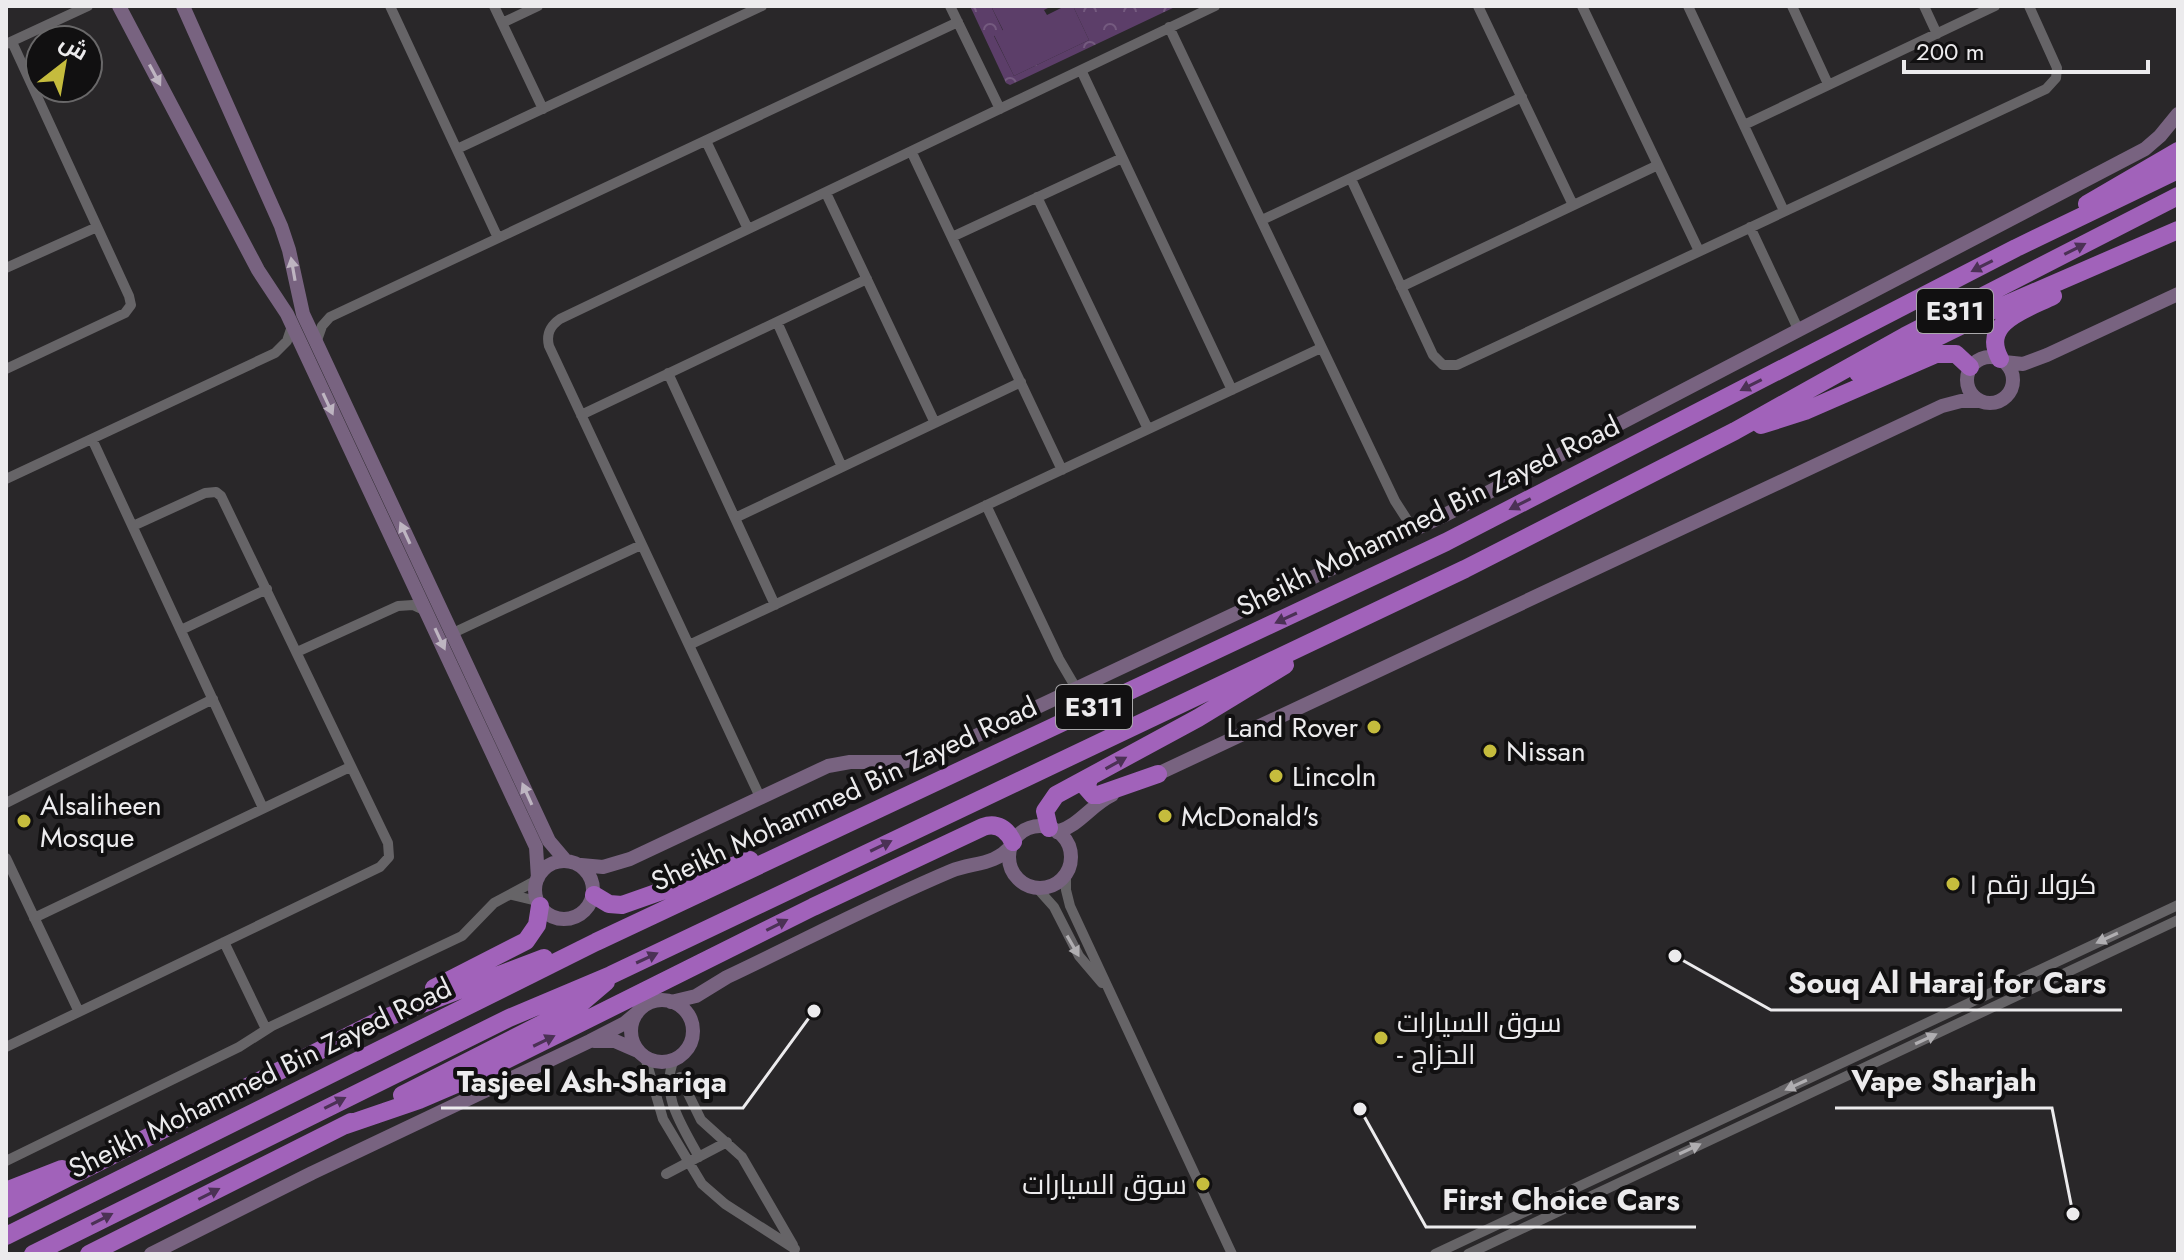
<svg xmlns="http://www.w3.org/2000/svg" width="2184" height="1260" font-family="Jost,Cairo,sans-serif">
	<defs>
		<pattern id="park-crowns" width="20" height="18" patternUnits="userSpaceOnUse" patternTransform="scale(2)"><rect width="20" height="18" fill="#5c3e69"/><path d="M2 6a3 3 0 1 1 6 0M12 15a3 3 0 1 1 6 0" fill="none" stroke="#745a7f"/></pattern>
	</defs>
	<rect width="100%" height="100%" fill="#292729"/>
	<!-- grass -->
	<path fill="#5c3e69" d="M991 6H1052L1044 10 1047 15 1065 6H1073L1089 40 1014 76 994 35 1003 30Z"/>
	<!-- park -->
	<path fill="url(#park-crowns)" d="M970 6H991L1003 31 994 36 1014 76 1089 40 1073 6H1177L1010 85 1006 83Z"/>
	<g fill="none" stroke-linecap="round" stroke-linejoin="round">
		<!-- street -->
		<path stroke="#666467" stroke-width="10" d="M390 6 498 238
			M494 6 543 109
			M950 6 1000 109
			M1478 6 1573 205
			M1582 6 1699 251
			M1688 6 1784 211
			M1792 6 1828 84
			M1924 6 1937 34
			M502 23 538 6
			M1169 27 1395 501 1413 529
			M6 44 88 6
			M1081 70 1232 390
			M1744 125 1995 6
			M706 141 748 229
			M457 149 762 6
			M912 153 1062 470
			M1351 179 1433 355 1443 365H1457L2046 89 2056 78 2057 68 2029 6
			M826 193 935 423
			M1037 197 1148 429
			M1262 220 1522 97
			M1750 227 1799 331
			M952 237 1122 158
			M6 268 97 227
			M1401 287 1658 165
			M777 322 842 467
			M316 343 322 326 330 317 958 22
			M6 369 125 313 131 305 129 296 12 42
			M668 373 775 605
			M581 415 867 279
			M92 439 263 808
			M6 479 275 353 287 341 292 326
			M986 505 1059 659 1076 688
			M735 518 1021 382
			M181 630 267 589
			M453 633 641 545
			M689 645 1321 348
			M297 652 398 606 413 605 426 611
			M760 797 549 346C546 334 550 326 560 319L1215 6
			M6 803 213 699
			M6 858 79 1012
			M1066 874V890L1070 906 1232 1254
			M1037 888 1054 907 1079 956 1102 983
			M512 895 537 901
			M34 918 350 767
			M224 942 266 1029
			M6 1047 380 867 389 857 388 843 221 496 216 492 205 493 133 526
			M645 1057 663 1119 702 1184 725 1204 795 1249
			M674 1060C659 1094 683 1127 699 1157
			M680 1077 701 1120 742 1157 793 1245
			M6 1161 239 1047 272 1026 462 936 494 903 537 880
			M666 1174 727 1142
			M1435 1254 2178 905
			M1468 1254 2178 920"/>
		<!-- secondary -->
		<path stroke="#786380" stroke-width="14" d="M119 6 258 270 287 314 536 847 538 878
			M183 6 281 226 289 250 303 314 549 841 566 861
			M1967 380a23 23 0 1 1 46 0a23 23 0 1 1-46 0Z
			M2004 362 2023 364 2047 355 2178 294
			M1149 778 1942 406 1961 401H1980
			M1009 857a31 31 0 1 1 62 0a31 31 0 1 1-62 0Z
			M1057 832C1080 825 1091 805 1112 795
			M535 890a29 29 0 1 1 58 0a29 29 0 1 1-58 0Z
			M581 865 603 867 630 859 828 766 850 762H903L946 750 1443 516 2145 149 2160 136 2178 114
			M631 1031a31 31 0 1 1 62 0a31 31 0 1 1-62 0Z
			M671 1002 696 996 727 977C801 942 875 903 951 871 973 862 995 866 1012 845
			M594 1041H615L638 1051
			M151 1254 312 1173 590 1041 625 1023 637 1013"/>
		<!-- highway -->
		<path stroke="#a162ba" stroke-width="18" d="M2087 204 2178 151
			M2000 359C1980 322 2027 309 2053 296
			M1858 373 1885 363 1991 311 2178 230
			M1761 425 1805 411 1936 354H1956L1970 367
			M1090 777 1086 787 1093 795H1098L1158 774
			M1049 828 1045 811 1056 795 1198 718 1285 665
			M594 895 609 904 622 905 750 860
			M434 988 526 941 537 925 540 906
			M402 1095 579 1005 606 982
			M343 1126 419 1100 468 1079 813 907 983 827C997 822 1007 829 1013 842
			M6 1191 62 1169
			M6 1209 380 1020 544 958
			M6 1236 596 942 1446 542 2016 248 2178 170
			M33 1254 509 1018 611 975 1465 569 1735 431 1905 336 2178 196
			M89 1254 351 1122"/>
	</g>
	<!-- one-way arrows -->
	<defs><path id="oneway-solid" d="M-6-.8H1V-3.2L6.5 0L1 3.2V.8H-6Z" transform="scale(2)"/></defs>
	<g fill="#beb5c1">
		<use href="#oneway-solid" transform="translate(155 75) rotate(62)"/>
		<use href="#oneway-solid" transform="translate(293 269) rotate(-100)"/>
		<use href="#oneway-solid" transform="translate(328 404) rotate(65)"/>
		<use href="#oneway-solid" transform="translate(405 533) rotate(-115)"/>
		<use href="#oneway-solid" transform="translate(440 639) rotate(65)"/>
		<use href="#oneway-solid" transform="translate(527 794) rotate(-114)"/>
	</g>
	<g fill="#4b3155">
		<use href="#oneway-solid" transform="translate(2075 249) rotate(-27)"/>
		<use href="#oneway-solid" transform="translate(1982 266) rotate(153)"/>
		<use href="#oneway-solid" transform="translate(1751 385) rotate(153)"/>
		<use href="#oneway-solid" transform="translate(1520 504) rotate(153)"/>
		<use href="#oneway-solid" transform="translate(1286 618) rotate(155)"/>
		<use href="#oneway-solid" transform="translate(1116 763) rotate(-29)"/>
		<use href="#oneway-solid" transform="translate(881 846) rotate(-26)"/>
		<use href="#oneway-solid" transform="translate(777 925) rotate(-27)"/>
		<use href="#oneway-solid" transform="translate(647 958) rotate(-25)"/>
		<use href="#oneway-solid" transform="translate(544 1041) rotate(-26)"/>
		<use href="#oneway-solid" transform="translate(335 1103) rotate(-27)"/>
		<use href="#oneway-solid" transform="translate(209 1194) rotate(-27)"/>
		<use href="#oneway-solid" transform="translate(102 1219) rotate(-27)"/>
	</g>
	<g fill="#b0aeb1">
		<use href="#oneway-solid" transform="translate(2107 938) rotate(155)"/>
		<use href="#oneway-solid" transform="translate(1073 946) rotate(60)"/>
		<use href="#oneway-solid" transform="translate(1926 1039) rotate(-25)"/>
		<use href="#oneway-solid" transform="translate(1796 1085) rotate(155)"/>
		<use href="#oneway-solid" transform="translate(1690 1149) rotate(-25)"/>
	</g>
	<!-- markers -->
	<g fill="#c5bc3d" stroke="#111011" stroke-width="3">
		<circle cx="1374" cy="727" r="8"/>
		<circle cx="1490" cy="751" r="8"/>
		<circle cx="1276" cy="776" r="8"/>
		<circle cx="1165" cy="816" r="8"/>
		<circle cx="24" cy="821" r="8"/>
		<circle cx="1953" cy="884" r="8"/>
		<circle cx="1381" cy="1038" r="8"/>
		<circle cx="1203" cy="1184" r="8"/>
	</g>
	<g text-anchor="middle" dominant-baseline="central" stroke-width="8" stroke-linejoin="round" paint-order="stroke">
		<!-- shield labels -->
		<g fill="#111011" stroke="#aaa9ab" stroke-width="2">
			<rect x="1917" y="289" width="76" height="44" rx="6"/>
			<rect x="1056" y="685" width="76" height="44" rx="6"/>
		</g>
		<g font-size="26" font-weight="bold" fill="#ecebed">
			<text x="1955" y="311">E311</text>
			<text x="1094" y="707">E311</text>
		</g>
		<!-- street labels -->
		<g font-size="28" fill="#ecebed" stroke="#111011">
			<text transform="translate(1428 516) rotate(-26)">Sheikh Mohammed Bin Zayed Road</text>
			<text transform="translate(844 794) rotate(-25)">Sheikh Mohammed Bin Zayed Road</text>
			<text transform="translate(260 1078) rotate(-26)">Sheikh Mohammed Bin Zayed Road</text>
		</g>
		<!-- poi labels -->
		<g font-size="28" fill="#ecebed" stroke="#111011" text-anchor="start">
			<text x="1358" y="727" text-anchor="end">Land Rover</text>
			<text x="1506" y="751">Nissan</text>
			<text x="1292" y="776">Lincoln</text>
			<text x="40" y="805">Alsaliheen<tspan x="40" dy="32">Mosque</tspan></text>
			<text x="1181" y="816">McDonald's</text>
			<text x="1969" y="884">كرولا رقم ١</text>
			<text x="1397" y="1022">سوق السيارات<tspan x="1397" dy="32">- الحزاج</tspan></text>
			<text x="1187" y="1184" text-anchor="end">سوق السيارات</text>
		</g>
	</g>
	<!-- callouts -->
	<path fill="none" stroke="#ecebed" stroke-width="3" d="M1675 956L1771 1010H2122M2073 1214L2052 1108H1835M814 1011L743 1108H441M1360 1109L1426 1227H1696"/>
	<g fill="#ecebed" stroke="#111011" stroke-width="3">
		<circle cx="1675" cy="956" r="8"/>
		<circle cx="2073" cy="1214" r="8"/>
		<circle cx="814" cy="1011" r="8"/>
		<circle cx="1360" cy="1109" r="8"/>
	</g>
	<g font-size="30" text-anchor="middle" font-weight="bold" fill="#ecebed" stroke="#111011" stroke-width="8" stroke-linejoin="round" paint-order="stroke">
		<text x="1947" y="993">Souq Al Haraj for Cars</text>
		<text x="1944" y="1091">Vape Sharjah</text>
		<text x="592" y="1092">Tasjeel Ash-Shariqa</text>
		<text x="1561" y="1210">First Choice Cars</text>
	</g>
	<!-- border -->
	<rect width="2184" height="1260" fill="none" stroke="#ecebed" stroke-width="16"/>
	<!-- north arrow -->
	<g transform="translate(64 64) rotate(31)"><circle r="38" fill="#111011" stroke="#696869" stroke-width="2"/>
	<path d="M0-6L14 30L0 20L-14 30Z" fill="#c5bc3d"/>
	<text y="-12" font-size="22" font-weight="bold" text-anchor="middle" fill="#ecebed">ش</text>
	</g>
	<!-- scale -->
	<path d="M1904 60v12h244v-12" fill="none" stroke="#ecebed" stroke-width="4"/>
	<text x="1916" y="60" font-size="24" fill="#ecebed" stroke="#111011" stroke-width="6" paint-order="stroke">200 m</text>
</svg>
